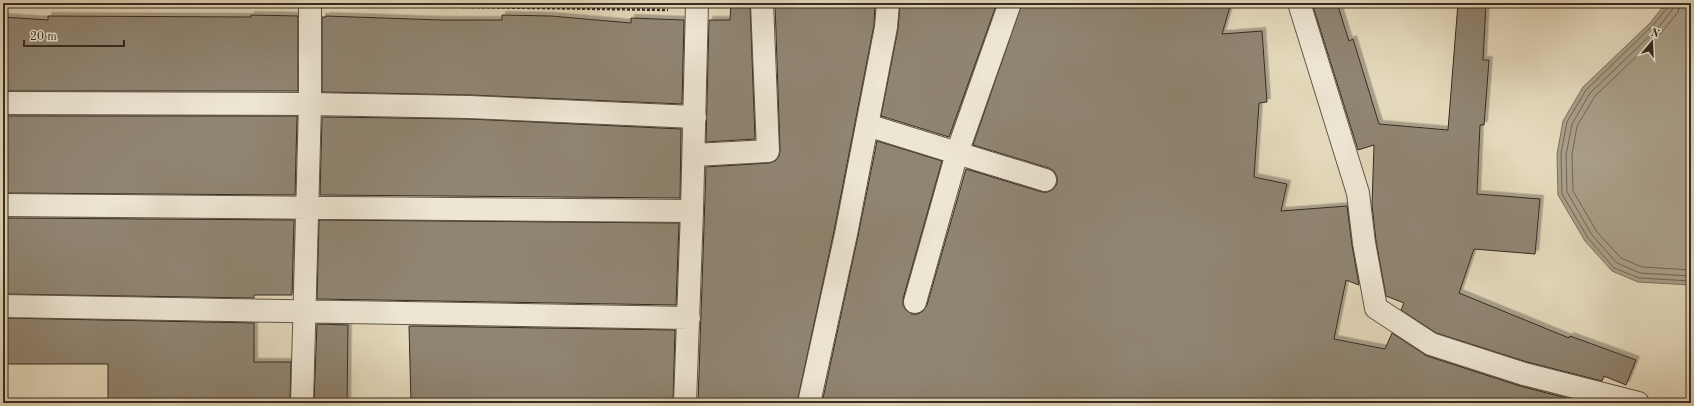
<svg xmlns="http://www.w3.org/2000/svg" width="1694" height="406" font-family="'Old Standard TT',serif">
	<defs>
		<filter id="shadow"><feDropShadow dx="3.5" dy="-3.5" stdDeviation="0" flood-color="#0004"/></filter>
	</defs>
	<rect width="100%" height="100%" fill="#e4d9bc"/>
	<filter id="stains"><feTurbulence type="fractalNoise" baseFrequency=".005" numOctaves="4"/><feColorMatrix values="0 0 0 0 .2 0 0 0 0 .09 0 0 0 0 .02 0 0 0 .5 -.17"/></filter>
	<radialGradient id="worn" r=".72"><stop offset=".6" stop-color="#630" stop-opacity="0"/><stop offset="1" stop-color="#630" stop-opacity=".3"/></radialGradient>
	<!-- water -->
	<path fill="#a99e87" stroke="#7b705e" d="M1666 3H1691V285L1638 282 1612 271 1585 241 1558 195 1557 154 1563 121 1583 87 1650 23Z"/>
	<g fill="none" stroke-linecap="round" stroke-linejoin="round">
		<!-- shore -->
		<path stroke="#706454" stroke-width="1" d="M1669 3 1668 7 1653 25 1586 90 1567 122 1561 154 1562 194 1588 238 1614 268 1639 278 1691 281
			M1674 3 1672 10 1657 29 1590 93 1572 124 1566 155 1567 192 1592 235 1617 263 1640 273 1691 276
			M1680 3 1678 12 1661 33 1595 96 1577 126 1572 155 1573 191 1597 232 1621 258 1642 267 1691 270"/>
	</g>
	<!-- building -->
	<path fill="#908572" stroke="#362b21" filter="url(#shadow)" d="M731 3H750L755 139 706 142 709 20H730Z
		M775 3H875L874 25 834 231 797 403H698L706 167 769 163 775 161 779 156 780 150Z
		M900 3H997L949 137 881 116 898 29Z
		M1022 3H1231L1222 34 1262 31 1267 102 1259 103 1254 177 1287 184 1281 211 1347 206 1352 245 1359 285 1346 280 1334 339 1385 349 1392 333 1427 356 1520 386 1585 403H822L858 236 877 141 942 161 903 299V305L906 310 912 314H918L923 311 927 305 966 169 1042 192H1048L1053 189 1057 184V177L1054 171 1049 168 973 145Z
		M1312 3H1337L1349 41 1353 39 1379 124 1448 130 1458 3H1486L1483 60H1489L1484 125H1480L1477 194 1540 199 1535 254 1474 249 1459 293 1569 338 1570 336 1636 360 1626 385 1604 376 1602 381 1527 362 1436 333 1401 310 1404 303 1386 296 1376 241 1372 205 1374 145 1358 150Z
		M251 15 298 16V91H3V17L48 20V16L251 17Z
		M502 15 551 16 631 23V18L684 20 682 104 470 95 322 92V17H326V16L441 20H502Z
		M3 116H297L295 195 3 193Z
		M322 117 469 119 681 129 680 198 320 195Z
		M3 218 294 220 292 295H254V298L3 294Z
		M319 220 679 223 676 305 317 299Z
		M3 318 254 323V362H291L290 403 108 402V364H3Z
		M317 324 348 325 347 403H314Z
		M409 326 675 330 673 403H411Z"/>
	<g fill="none" stroke-linecap="round" stroke-linejoin="round">
		<defs>
			<path id="minor" d="M1299 3 1358 193 1364 243 1376 308 1431 344 1524 374 1638 403
				M3 103 310 104 469 107 695 117
				M867 125 957 153 1010 3
				M694 155 768 151 762 3
				M3 205 692 211
				M915 302 957 153 1045 180
				M3 306 689 318
				M302 403 310 104V3
				M685 403 692 211 697 3
				M809 403 846 234 886 27 888 3"/>
		</defs>
		<!-- minor casing -->
		<use href="#minor" stroke="#625648" stroke-width="24"/>
		<!-- path -->
		<path stroke="#362b21" stroke-width="2.5" stroke-dasharray="3 2" stroke-linecap="butt" d="M3 3 282 5
			M337 5 668 10"/>
		<!-- minor -->
		<use href="#minor" stroke="#ede6d3" stroke-width="22"/>
	</g>
	<!-- margin -->
	<rect width="1694" height="406" fill="none" stroke="#e4d9bc" stroke-width="16"/>
	<rect x="4" y="4" width="1686" height="398" fill="none" stroke="#362b21" stroke-width="2"/>
	<rect x="8" y="8" width="1678" height="390" fill="none" stroke="#362b21"/>
	<!-- north arrow -->
	<g transform="translate(1652 42) rotate(19)" stroke="#ede6d3" stroke-width="3" paint-order="stroke">
	<path d="M0-3L7 15L0 10L-7 15Z" fill="#362b21"/>
	<text y="-6" font-size="11" font-weight="bold" text-anchor="middle" fill="#362b21">N</text>
	</g>
	<!-- scale -->
	<path d="M24 40v6h100v-6" fill="none" stroke="#362b21" stroke-width="2"/>
	<text x="30" y="40" font-size="12" fill="#362b21" stroke="#ede6d3" stroke-width="3" paint-order="stroke">20 m</text>
	<rect width="100%" height="100%" filter="url(#stains)"/>
	<rect width="100%" height="100%" fill="url(#worn)"/>
</svg>
